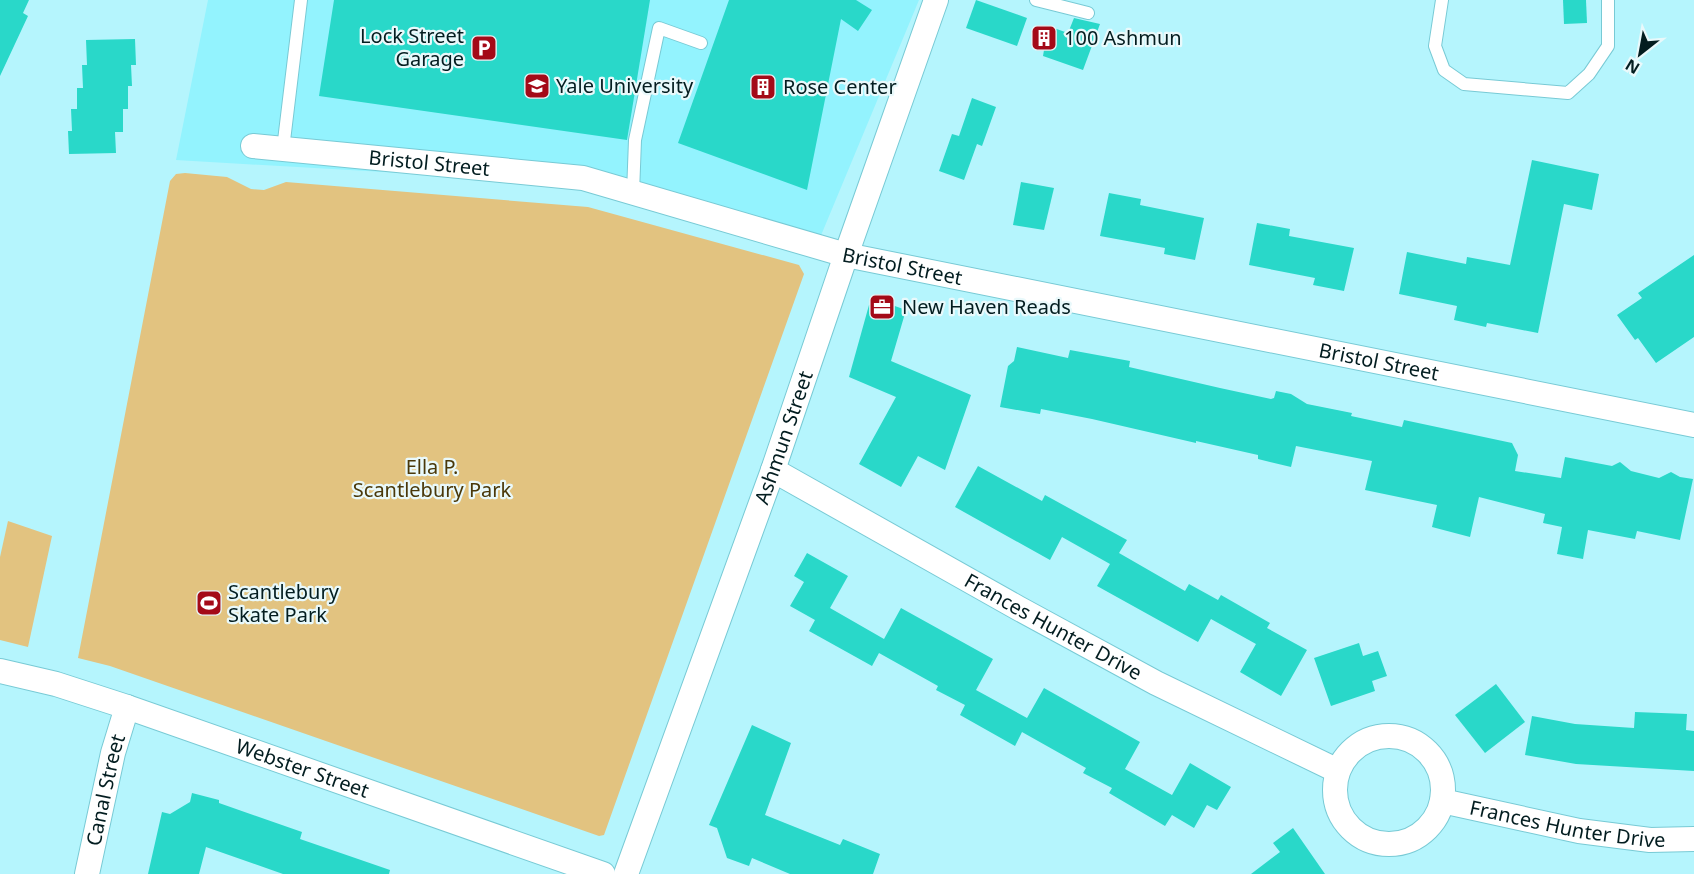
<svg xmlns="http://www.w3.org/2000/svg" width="1694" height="874" font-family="'Noto Sans',sans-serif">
	<rect width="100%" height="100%" fill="#b5f5fd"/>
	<polygon fill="#93f3fe" points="208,0 919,0 817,245 590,184 176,160"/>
	<g fill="#e2c380">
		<polygon points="185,173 227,177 251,189 264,190 286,182 588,207 799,265 804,274 604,835 599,836 110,666 78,658 170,181 176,174"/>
		<polygon points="8,521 52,536 28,647 0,640 0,557"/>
	</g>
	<g fill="#29d8c9">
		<polygon points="0,0 29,0 23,13 28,16 0,76"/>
		<polygon points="334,0 650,0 627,140 319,96"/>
		<polygon points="729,0 856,0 872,10 858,31 841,19 807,190 678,143"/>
		<polygon points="976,0 1027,18 1017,46 966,28"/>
		<polygon points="1563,0 1586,0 1587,23 1564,24"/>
		<polygon points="1074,18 1100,24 1083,70 1043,56 1048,26 1068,33"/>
		<polygon points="135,39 136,65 131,65 132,86 128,86 128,109 123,109 123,132 115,132 116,153 69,154 68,131 72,131 71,109 77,109 77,88 83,88 82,65 87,65 86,40"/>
		<polygon points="972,98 996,107 982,146 977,144 964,180 939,171 952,134 959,136"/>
		<polygon points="1532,160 1599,174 1592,210 1564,204 1538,333 1487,323 1486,327 1454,320 1457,306 1399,294 1407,252 1466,264 1467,257 1510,265"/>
		<polygon points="1021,182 1054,188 1044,230 1013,225"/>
		<polygon points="1109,193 1141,199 1140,205 1204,218 1195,260 1164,254 1165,248 1100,236"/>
		<polygon points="1257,223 1290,229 1289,236 1354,248 1344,291 1313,285 1315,278 1249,265"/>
		<polygon points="1694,255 1694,337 1656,363 1638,338 1635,340 1617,315 1642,298 1638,293"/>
		<polygon points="878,300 906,310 891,361 971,395 945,470 918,456 901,487 859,464 896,397 849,377 869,305"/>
		<polygon points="1017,347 1068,358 1070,350 1130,361 1129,367 1220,388 1271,399 1274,398 1276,391 1291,394 1307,404 1352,413 1351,416 1402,427 1404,420 1512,443 1518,455 1515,471 1561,478 1565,457 1612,466 1620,462 1631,471 1659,478 1671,472 1680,477 1693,479 1680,540 1637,531 1635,539 1588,530 1583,559 1557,554 1562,527 1543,523 1545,514 1479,497 1470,537 1432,527 1437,505 1365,490 1372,461 1296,446 1291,467 1258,459 1258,455 1196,441 1196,443 1092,419 1041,409 1040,414 1000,407 1008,366 1014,361"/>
		<polygon points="978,466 1042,501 1045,495 1127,540 1119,553 1185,591 1189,584 1218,600 1221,595 1270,623 1267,628 1307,650 1281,696 1240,672 1256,644 1211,619 1198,642 1097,586 1110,564 1062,537 1050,560 955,507"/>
		<polygon points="807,553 848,576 830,608 884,639 901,608 993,659 976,690 1027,718 1044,688 1140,742 1125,769 1172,795 1190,763 1231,787 1217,810 1207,805 1194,828 1172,815 1165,826 1109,793 1112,788 1083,773 1086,768 1022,732 1015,746 960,715 965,705 936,690 938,686 879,653 872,666 809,631 815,620 790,606 804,582 794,576"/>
		<polygon points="1359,643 1363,656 1378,651 1387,676 1372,681 1375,691 1331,706 1314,658"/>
		<polygon points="1496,684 1525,722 1485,753 1455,715"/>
		<polygon points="1635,712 1687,714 1686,730 1694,731 1694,771 1576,764 1525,755 1532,716 1575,724 1634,728"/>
		<polygon points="752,725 791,743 765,815 840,845 843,839 880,854 873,874 790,874 752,858 749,866 727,858 717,828 709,825"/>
		<polygon points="192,793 219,800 219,803 302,832 300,839 390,870 389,874 283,874 206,847 199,874 148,874 162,812 170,814 190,802"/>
		<polygon points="1293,828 1325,874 1251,874 1280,852 1273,843"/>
	</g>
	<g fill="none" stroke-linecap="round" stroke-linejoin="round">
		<g stroke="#78cad5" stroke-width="14">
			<g id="service">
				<polyline points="1036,0 1088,13"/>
				<polyline points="1442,0 1435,46 1444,70 1464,84 1568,93 1589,74 1608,46 1608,0"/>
				<polyline points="283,149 301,0"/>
				<polyline points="633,193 635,140 659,28 701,43"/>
			</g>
		</g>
		<g stroke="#78cad5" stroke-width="26">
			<g id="minor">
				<path id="s1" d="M 253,146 L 583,178 L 846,255 L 1694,425"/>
				<path id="s2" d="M 773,470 L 1018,608 L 1156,683 L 1338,771"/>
				<path id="s3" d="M 0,671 L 56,684 L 127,707 L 603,874"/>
				<circle cx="1389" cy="790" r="54"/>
				<path id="s4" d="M 1442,801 L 1579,831 L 1650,840 L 1694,839"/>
				<path id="s5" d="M 87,874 L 113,753 L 127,707"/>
				<path id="s6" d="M 626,874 L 773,470 L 846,255 L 936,0"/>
			</g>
		</g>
		<use href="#service" stroke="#fff" stroke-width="12"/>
		<use href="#minor" stroke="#fff" stroke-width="24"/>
	</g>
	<defs>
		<g id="building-square" transform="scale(1.35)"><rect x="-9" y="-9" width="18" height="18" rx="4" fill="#a40a18" stroke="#e9f9fb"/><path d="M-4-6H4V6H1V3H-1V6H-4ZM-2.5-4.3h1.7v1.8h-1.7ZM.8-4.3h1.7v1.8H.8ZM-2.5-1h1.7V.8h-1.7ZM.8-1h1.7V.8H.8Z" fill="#fff"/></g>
		<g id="parking-square" transform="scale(1.35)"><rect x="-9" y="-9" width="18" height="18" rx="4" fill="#a40a18" stroke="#e9f9fb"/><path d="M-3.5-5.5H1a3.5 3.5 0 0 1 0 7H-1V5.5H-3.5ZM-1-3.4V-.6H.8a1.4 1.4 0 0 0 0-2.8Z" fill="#fff"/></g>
		<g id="university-square" transform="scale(1.35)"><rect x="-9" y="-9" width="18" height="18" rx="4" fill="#a40a18" stroke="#e9f9fb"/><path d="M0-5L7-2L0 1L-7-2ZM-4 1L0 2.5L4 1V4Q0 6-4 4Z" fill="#fff"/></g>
		<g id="office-square" transform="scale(1.35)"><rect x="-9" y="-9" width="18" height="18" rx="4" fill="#a40a18" stroke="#e9f9fb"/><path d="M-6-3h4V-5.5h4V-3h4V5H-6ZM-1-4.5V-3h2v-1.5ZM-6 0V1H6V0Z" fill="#fff"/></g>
		<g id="stadium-square" transform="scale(1.35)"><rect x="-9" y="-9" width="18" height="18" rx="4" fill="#a40a18" stroke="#e9f9fb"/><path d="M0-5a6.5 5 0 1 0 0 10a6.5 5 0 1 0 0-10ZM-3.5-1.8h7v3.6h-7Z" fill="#fff"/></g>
	</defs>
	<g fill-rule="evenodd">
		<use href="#building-square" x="1044" y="38"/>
		<use href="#parking-square" x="484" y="48"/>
		<use href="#university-square" x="537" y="86"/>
		<use href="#building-square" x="763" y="87"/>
		<use href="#office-square" x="882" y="307"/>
		<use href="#stadium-square" x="209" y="603"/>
	</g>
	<g text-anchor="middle" stroke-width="4.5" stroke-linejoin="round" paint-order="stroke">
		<g font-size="20" fill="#031d20" stroke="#e9f9fb" text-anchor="start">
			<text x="464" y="43" text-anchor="end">Lock Street<tspan x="464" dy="23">Garage</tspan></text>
			<text x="1064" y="45">100 Ashmun</text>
			<text x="556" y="93">Yale University</text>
			<text x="783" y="94">Rose Center</text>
			<text x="902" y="314">New Haven Reads</text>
			<text x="228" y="599">Scantlebury<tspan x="228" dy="23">Skate Park</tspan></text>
		</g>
		<g font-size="20" fill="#031d20" stroke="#e9f9fb">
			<text dy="7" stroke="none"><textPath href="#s1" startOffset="177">Bristol Street</textPath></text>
			<text dy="7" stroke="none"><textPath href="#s1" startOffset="663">Bristol Street</textPath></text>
			<text dy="7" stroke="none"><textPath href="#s1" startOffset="1149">Bristol Street</textPath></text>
			<text dy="7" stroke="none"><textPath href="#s6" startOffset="464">Ashmun Street</textPath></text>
			<text dy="7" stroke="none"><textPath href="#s2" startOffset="321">Frances Hunter Drive</textPath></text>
			<text dy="7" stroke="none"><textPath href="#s3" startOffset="318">Webster Street</textPath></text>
			<text dy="7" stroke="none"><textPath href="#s5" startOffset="86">Canal Street</textPath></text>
			<text dy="7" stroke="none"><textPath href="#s4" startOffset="128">Frances Hunter Drive</textPath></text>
		</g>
		<g font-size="20" fill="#4a3809" stroke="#e9f9fb">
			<text x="432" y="474">Ella P.<tspan x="432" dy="23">Scantlebury Park</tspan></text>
		</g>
	</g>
	<g transform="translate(1640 54) rotate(211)" stroke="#e9f9fb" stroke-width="4.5" paint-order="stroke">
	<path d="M0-4.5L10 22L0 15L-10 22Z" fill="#031d20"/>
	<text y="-9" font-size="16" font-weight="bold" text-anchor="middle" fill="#031d20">N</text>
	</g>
</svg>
